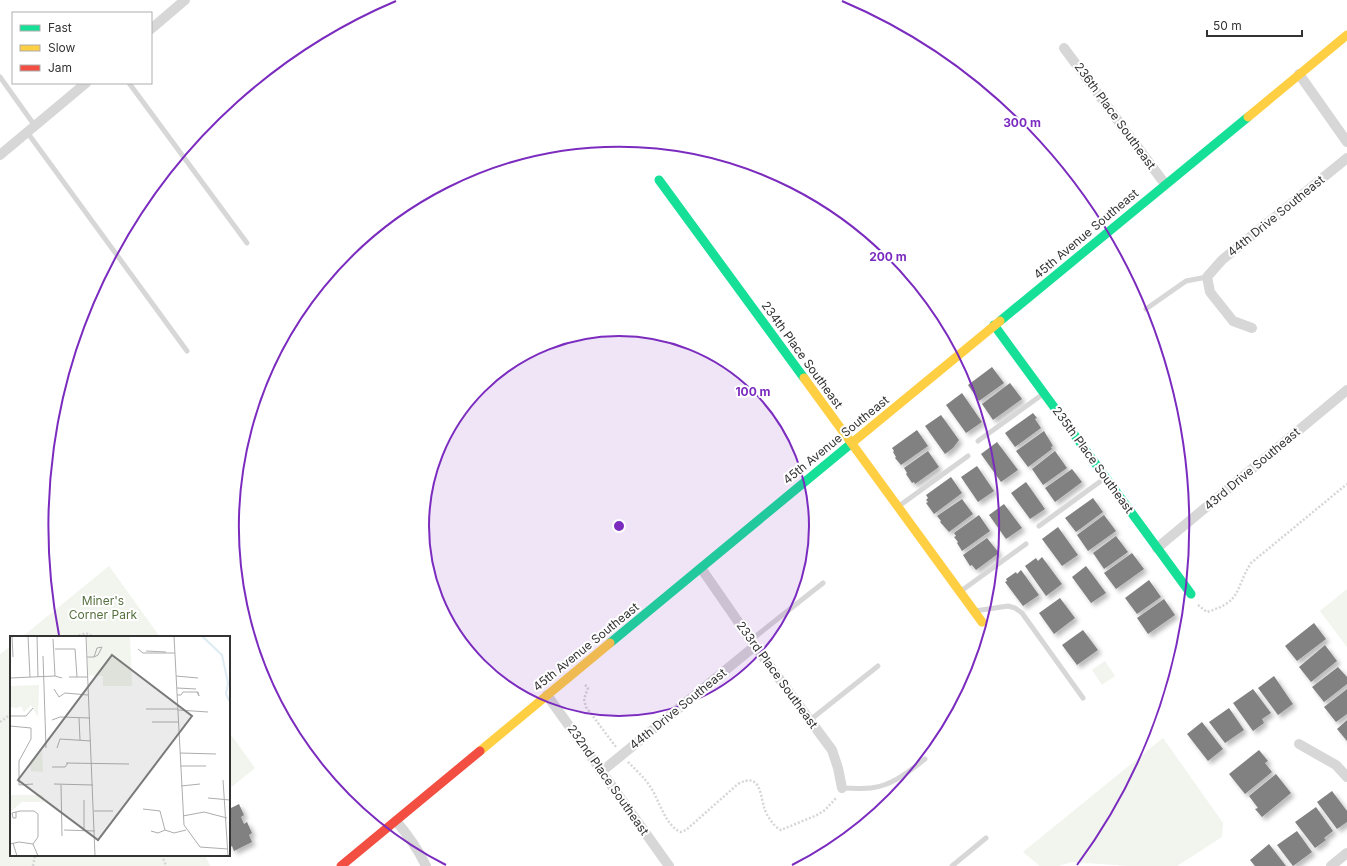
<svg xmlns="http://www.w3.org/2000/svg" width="1347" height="866" font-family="Inter,sans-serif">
	<defs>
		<filter id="shadow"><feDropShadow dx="3.5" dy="3.5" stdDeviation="2" flood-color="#0004"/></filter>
	</defs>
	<rect width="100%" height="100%" fill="#fff"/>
	<g fill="#f1f5ed">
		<polygon points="109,566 160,637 22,637"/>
		<polygon points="1347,589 1347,647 1320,611"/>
		<polygon points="11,646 11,855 205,855 210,866 0,866 0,654"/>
		<polygon points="1105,661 1115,676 1102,685 1092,670"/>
		<polygon points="229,732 255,768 229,789"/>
		<polygon points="1163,738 1223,823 1222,837 1177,866 1130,866 1072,862 1058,866 1040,866 1023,852"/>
	</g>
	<g fill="#818181" filter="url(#shadow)">
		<polygon points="992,367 1004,383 979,401 968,385"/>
		<polygon points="1010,383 1022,399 993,420 982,404"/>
		<polygon points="962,393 982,422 966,433 946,405"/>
		<polygon points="1033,413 1037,418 1035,419 1041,428 1015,447 1005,433"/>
		<polygon points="941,415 959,440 953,448 945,454 925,426"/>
		<polygon points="917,430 928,446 901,465 895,458 896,457 893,452 894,451 892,448"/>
		<polygon points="1044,431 1053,446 1051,447 1052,449 1028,467 1016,451"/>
		<polygon points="997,442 1018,470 1001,482 981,454"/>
		<polygon points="928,451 939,467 915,484 914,482 912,483 906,474 907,473 904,468"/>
		<polygon points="1055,451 1067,468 1043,485 1032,469"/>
		<polygon points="977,466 994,491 978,502 961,477"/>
		<polygon points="1072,469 1082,482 1055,502 1045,488"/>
		<polygon points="951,477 962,493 934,514 926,503 928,502 926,500 928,498 926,495"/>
		<polygon points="1026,482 1045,509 1030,519 1011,493"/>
		<polygon points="1093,498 1103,512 1076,532 1065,518"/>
		<polygon points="962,499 973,514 949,532 940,522 941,521 937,516"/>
		<polygon points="1004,504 1022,528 1006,539 989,515"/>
		<polygon points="979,515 990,531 962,551 957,543 958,542 954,537 956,536 954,533"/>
		<polygon points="1104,515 1116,531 1088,551 1077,535"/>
		<polygon points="1058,527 1078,555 1062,566 1042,539"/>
		<polygon points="1116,536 1128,552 1104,569 1093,553"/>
		<polygon points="987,538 999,553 976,570 972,565 970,566 963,555"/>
		<polygon points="1132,553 1144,569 1116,589 1104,573"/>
		<polygon points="1042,557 1062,584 1046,596 1025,566 1036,558 1038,561"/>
		<polygon points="1086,566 1106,593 1091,603 1072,577"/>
		<polygon points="1021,570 1039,595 1023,606 1005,582 1007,581 1006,579 1016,572 1017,574"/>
		<polygon points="1149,580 1161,597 1137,614 1125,598"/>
		<polygon points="1060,598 1075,618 1054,634 1039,613"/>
		<polygon points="1164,599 1175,615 1148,634 1137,618"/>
		<polygon points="1314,623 1326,639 1297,661 1285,646"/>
		<polygon points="1083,630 1098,650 1077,665 1062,645"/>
		<polygon points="1325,645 1337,661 1311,682 1299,667"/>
		<polygon points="1338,667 1347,677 1347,684 1324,702 1312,687"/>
		<polygon points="1274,676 1293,704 1278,715 1258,688"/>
		<polygon points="1253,689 1271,713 1262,719 1264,723 1253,731 1233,703"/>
		<polygon points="1347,689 1347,714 1336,722 1324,707"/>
		<polygon points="1229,708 1244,730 1225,743 1209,722"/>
		<polygon points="1347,720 1347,741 1337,729"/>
		<polygon points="1202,722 1223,749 1208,761 1187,734"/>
		<polygon points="1259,750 1268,761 1265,763 1272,772 1245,794 1229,774"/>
		<polygon points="1276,774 1291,793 1262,817 1255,809 1258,808 1249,796"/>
		<polygon points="1332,791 1347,811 1347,822 1337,829 1317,802"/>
		<polygon points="239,804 244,815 241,817 244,824 247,822 252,833 249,835 252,842 234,851 232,846 229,848 229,809"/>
		<polygon points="1316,807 1333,831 1324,838 1326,840 1315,848 1295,822"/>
		<polygon points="1297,831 1312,852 1293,866 1277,845"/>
		<polygon points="1269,844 1286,866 1255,866 1250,860"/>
	</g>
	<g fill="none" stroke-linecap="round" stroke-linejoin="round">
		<g stroke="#d6d6d6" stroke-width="2.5" stroke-dasharray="2 2" stroke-linecap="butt">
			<path d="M 1198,605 L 1207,612 C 1243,601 1234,590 1251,563 L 1347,484"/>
			<polyline points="75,637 86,633 94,637"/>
			<polyline points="585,685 588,688 584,699 586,707 616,747"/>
			<polyline points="0,722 11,714"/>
			<path d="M 628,762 C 636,770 645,778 651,788 C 659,800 666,827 681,832 L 686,830 L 738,784 C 760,772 760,793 764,807 C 766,815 774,827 781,830 L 817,815 L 825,810 L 837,797"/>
			<polyline points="162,855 166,866"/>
			<polyline points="33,866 35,855"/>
		</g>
		<g stroke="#d7d7d7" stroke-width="5">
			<polyline points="0,77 35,126"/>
			<polyline points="129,83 247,243"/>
			<polyline points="27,132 187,351"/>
			<polyline points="1146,309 1186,281 1207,277"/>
			<polyline points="978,441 1043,394"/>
			<polyline points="899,506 968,456"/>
			<polyline points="1039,526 1105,478"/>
			<polyline points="961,591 1026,544"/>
			<polyline points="975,611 1008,606 1015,608 1022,613 1083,698"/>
			<polyline points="751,640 823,583"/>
			<polyline points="810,720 878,666"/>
			<path d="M 842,788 C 852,788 861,789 871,788 C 892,786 908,772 925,759"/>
			<polyline points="952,866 986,838"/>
		</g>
		<g stroke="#d7d7d7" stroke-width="10">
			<polyline points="151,29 185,0"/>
			<polyline points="1064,48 1165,184"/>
			<polyline points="1299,74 1347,142"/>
			<polyline points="0,155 86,83"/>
			<polyline points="1252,328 1233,321 1210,292 1207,277 1222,260 1347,158"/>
			<polyline points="1157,548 1347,390"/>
			<polyline points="701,568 755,646 832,750 838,768 842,788"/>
			<polyline points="547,695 669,866"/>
			<polyline points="1299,744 1336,765 1347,777"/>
			<polyline points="601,772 755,646"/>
			<path d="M 396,821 C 408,835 418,849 426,866"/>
			<polyline points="1331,866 1347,853"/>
		</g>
		<g stroke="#16e098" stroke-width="9">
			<polyline points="659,180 804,378"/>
			<polyline points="1000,321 1248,117"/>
			<polyline points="994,325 1191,594"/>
			<polyline points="610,643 853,442"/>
		</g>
		<g stroke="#ffcf43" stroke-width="9">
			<polyline points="1248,117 1347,35"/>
			<polyline points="804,378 982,622"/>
			<polyline points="853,442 1000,321"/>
			<polyline points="480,751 610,643"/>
		</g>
		<polyline stroke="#f24e42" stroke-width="9" points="341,866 480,751"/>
	</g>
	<circle cx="619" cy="526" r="190" fill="#7b2cbf" fill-opacity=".12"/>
	<g fill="none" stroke="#7b2cbf" stroke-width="2">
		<circle cx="619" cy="526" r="190"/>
		<path d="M446 865A380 380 0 1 1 792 865"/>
		<path d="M59 635A570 570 0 0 1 396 1M842 1A570 570 0 0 1 1077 865"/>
	</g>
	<g text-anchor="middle" stroke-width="4" stroke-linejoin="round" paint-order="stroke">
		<g font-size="12" fill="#333" stroke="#fff">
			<text transform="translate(1115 116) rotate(54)" y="4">236th Place Southeast</text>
			<text transform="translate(1276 216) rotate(-39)" y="4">44th Drive Southeast</text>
			<text transform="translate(1086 234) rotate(-40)" y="4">45th Avenue Southeast</text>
			<text transform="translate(802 355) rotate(54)" y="4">234th Place Southeast</text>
			<text transform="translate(836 440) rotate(-39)" y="4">45th Avenue Southeast</text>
			<text transform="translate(1093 460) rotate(54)" y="4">235th Place Southeast</text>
			<text transform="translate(1252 469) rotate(-40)" y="4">43rd Drive Southeast</text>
			<text transform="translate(586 647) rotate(-39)" y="4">45th Avenue Southeast</text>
			<text transform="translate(777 675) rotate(54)" y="4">233rd Place Southeast</text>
			<text transform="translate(678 709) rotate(-39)" y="4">44th Drive Southeast</text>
			<text transform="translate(608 780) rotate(55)" y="4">232nd Place Southeast</text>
		</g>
		<g font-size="12" fill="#56703f" stroke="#fff">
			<text x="103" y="605">Miner's<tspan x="103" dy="14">Corner Park</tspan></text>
		</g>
	</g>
	<g transform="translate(10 636)">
		<rect width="220" height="220" fill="#fff"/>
		<path d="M 77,0 L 120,0 L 122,50 L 93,50 L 93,40 L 78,39 ZM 29,49 L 28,81 L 21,69 L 14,76 L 11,70 L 7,72 L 0,71 L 0,50 ZM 32,115 L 33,136 L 21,135 L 20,128 ZM 0,159 L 33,159 L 34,166 L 12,166 L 0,176 Z" fill="#f1f5ed"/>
		<path fill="none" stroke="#ddebf3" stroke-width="2" d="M 192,0 L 212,19 L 218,47 L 216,58 L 220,66"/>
		<path fill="none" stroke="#adadad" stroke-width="1" d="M 2,0 L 3,21M 18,0 L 20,41M 27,0 L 28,41M 76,0 L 85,220M 164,0 L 174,189 L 190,211 L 218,213M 43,3 L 45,40M 45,13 L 65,13 L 67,41M 128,13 L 133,17 L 165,17M 136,15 L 156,16M 33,20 L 36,112M 77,21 L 84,21 L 88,19 L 92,11 L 87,12 L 84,21M 166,40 L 188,42M 59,41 L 78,41M 0,42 L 45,40 L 52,42M 167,52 L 186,53M 44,53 L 49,61 L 55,57 L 78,59M 167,59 L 171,59 L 173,56 L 188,56 L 189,60 L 187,56M 136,73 L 168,73M 168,74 L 198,76M 0,80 L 16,80 L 23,72M 69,82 L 70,104M 42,84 L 50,81 L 80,82M 142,86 L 168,86M 0,90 L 21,92 L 21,103 L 9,125 L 9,149 L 23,148M 47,112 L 50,103 L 81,105M 170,117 L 206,118M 56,127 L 119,128M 170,130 L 196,130M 42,131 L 55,131 L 58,127M 213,144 L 218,220M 44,148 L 83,149M 51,149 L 52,200M 171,150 L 190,148M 198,162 L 220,164M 133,173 L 150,175 L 155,194M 84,175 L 103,175M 6,176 L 6,182 L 3,182 L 2,177 L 10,175 L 24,175 L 28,178 L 28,201 L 23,208M 173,180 L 194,176 L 217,182M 54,194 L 85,195M 74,194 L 74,164M 155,194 L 164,197 L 176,194M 141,195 L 148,197 L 155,194M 3,207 L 7,220M 0,208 L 9,206 L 23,208M 23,208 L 28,220"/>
		<path fill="#7a7a7a" fill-opacity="0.15" stroke="#7a7a7a" stroke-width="2" d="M 102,19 L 182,80 L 88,204 L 8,144 Z"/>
		<rect width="220" height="220" fill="none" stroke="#333" stroke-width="2"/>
	</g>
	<circle cx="619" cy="526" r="6" fill="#7b2cbf" stroke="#fff" stroke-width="2"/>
	<g font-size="12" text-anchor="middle" font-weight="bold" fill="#7b2cbf" stroke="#fff" stroke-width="4" stroke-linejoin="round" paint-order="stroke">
		<text x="1022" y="127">300 m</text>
		<text x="888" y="261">200 m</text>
		<text x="753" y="396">100 m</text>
	</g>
	<rect x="12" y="12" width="140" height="72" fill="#ffffff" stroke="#adadad"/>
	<rect x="20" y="25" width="20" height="6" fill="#16e098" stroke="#adadad"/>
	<text x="48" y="32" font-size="12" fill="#333333">Fast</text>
	<rect x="20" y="45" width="20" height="6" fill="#ffcf43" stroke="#adadad"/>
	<text x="48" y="52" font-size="12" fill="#333333">Slow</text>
	<rect x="20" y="65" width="20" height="6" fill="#f24e42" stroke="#adadad"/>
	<text x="48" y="72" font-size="12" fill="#333333">Jam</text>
	<path d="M1207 30v6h95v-6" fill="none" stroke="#333333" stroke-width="2"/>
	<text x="1213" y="30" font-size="12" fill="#333333" stroke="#ffffff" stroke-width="3" paint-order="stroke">50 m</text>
</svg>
